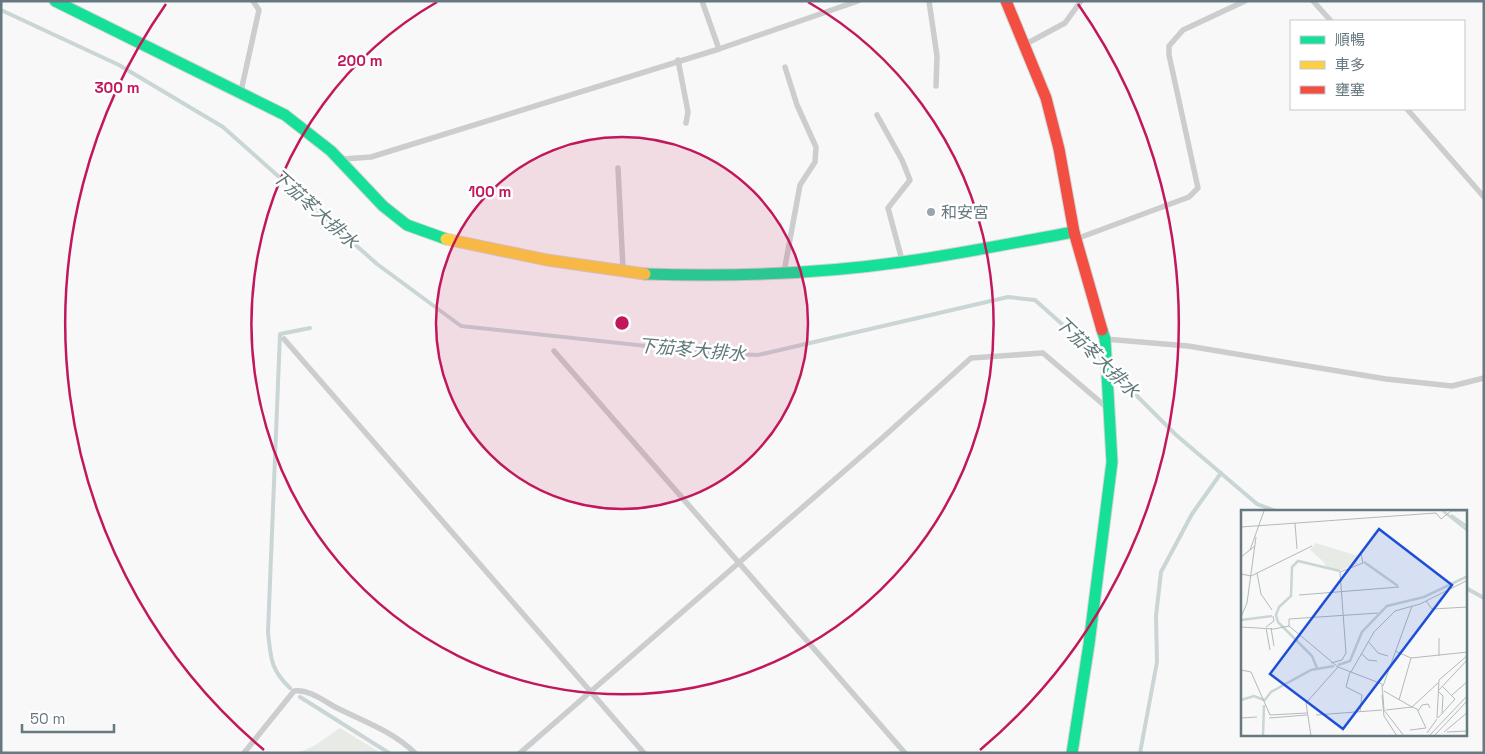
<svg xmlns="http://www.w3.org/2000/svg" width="1485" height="754" font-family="'Space Grotesk','Noto Sans TC',sans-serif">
	<rect width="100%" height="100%" fill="#f8f8f8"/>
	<polygon fill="#e8eae5" points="340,728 381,753 298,753 314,746"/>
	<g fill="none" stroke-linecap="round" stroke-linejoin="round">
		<g stroke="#cad5d6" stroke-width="4">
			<polyline points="1,10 119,65 223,127 377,264 461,326 711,353 758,355 1008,297 1035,300 1101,359"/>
			<polyline points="1112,371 1175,434 1257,504 1278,512"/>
			<polyline points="1466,588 1484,598"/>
			<path d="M 290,688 C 270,669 271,658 268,632 L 280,334 L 310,328"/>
			<polyline points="300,697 389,753"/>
			<polyline points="1140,753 1157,662 1156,616 1161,572 1192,514 1221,473"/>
		</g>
		<g stroke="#d4d5d6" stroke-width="13">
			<g id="fast">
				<polyline points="55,1 285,115 331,151 383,206 407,225 446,239"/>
				<path d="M 645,274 C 731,277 817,274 902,262 C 960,254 1017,242 1074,232"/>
				<polyline points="1072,753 1089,644 1112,462 1105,339 1102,330"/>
			</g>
		</g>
		<g stroke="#d4d5d6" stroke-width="13">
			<polyline id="slow" points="446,239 547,260 645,274"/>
		</g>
		<g stroke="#d4d5d6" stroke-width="13">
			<polyline id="jam" points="1006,1 1046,98 1059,149 1074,232 1102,330"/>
		</g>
		<g stroke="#cbcdce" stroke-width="5.5">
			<polyline points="702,1 719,49"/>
			<polyline points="929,1 937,56 936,86"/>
			<polyline points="1313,1 1331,21"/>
			<polyline points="1024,45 1065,23 1081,1"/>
			<polyline points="678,60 688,112 686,123"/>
			<polyline points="241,91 259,10 253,1"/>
			<polyline points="1407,109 1484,197"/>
			<polyline points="877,115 902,160 910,180 888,208 902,260"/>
			<polyline points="343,159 371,157 719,49 858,1"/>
			<polyline points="618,168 623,269"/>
			<polyline points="1076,239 1189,197 1198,188 1169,55 1169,46 1183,30 1245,1"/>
			<polyline points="784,272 800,185 815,162 816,147 797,105 785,67"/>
			<polyline points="284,339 644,753"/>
			<polyline points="1105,339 1188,346 1386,379 1452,386 1484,378"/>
			<polyline points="554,351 905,753"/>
			<path d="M 244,753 L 294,691 C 309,689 324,701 337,708 C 365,722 392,731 415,753"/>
			<polyline points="520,753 880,440 971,358 1043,353 1105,406"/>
		</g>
		<use href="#fast" stroke="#16e098" stroke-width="11"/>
		<use href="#slow" stroke="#ffcf43" stroke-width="11"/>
		<use href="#jam" stroke="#f24e42" stroke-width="11"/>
	</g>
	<circle cx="622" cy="323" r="186" fill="#c2185b" fill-opacity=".12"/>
	<g fill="none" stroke="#c2185b" stroke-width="2.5">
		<circle cx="622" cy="323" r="186"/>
		<path d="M808 2A371 371 0 1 1 437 2"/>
		<path d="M264 750A557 557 0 0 1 166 4M1078 4A557 557 0 0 1 980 750"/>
	</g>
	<circle fill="#99a5ab" stroke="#fff" stroke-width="2" cx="931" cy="212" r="5"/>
	<g text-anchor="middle" stroke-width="5" stroke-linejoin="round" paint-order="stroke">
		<g font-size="16" fill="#667981" stroke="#fff" text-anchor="start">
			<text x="941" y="218">和安宮</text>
		</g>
		<g font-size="18" font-style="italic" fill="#60787a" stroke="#fff">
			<text transform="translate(315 209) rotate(42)" y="6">下茄苳大排水</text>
			<text transform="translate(692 350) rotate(5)" y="6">下茄苳大排水</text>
			<text transform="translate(1097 357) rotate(44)" y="6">下茄苳大排水</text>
		</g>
	</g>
	<g transform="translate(1241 510)">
		<rect width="226" height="226" fill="#f8f8f8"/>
		<path d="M 75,33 L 117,46 L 116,54 L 100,60 L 86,59 L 83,52 L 69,40 Z" fill="#e8eae5"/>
		<path fill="none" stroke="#cad5d6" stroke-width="2.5" d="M 202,1 L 227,21M 210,5 L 227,17M 123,52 L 157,76M 0,110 L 31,106M 97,155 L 109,151 L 121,122 L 146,96 L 183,87 L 227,66M 76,158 L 71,146 L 37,112 L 35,105 L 38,97 L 50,86 L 51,57 L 57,51 L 99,61M 0,190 L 13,186 L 23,190M 23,191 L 30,182 L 70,160 L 93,156M 22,226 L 23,195"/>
		<path fill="none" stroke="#b1babd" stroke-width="1" d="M 54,13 L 56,39M 0,17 L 195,3 L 200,9 L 210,1 L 227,1M 9,40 L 23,1M 0,47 L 14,36M 16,63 L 20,84 L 31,100M 0,64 L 10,66 L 71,36M 58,85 L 158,77M 185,91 L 191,99 L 227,97M 0,107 L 6,93 L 15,27M 48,116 L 97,157 L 141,174 L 143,200 L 163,226M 48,116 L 48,109 L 137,103M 0,117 L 33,119 L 48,116M 25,117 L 33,111 L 32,106M 25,118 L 29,140M 30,118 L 33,136M 198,128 L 198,146M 127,131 L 137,143 L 147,146M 154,141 L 170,148 L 158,190M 120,143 L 127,150 L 136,151M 170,148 L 227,142M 90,153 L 101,150 L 105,143 L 99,62 L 122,53 L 120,43M 0,160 L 10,162 L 29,205 L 66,203M 109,162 L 105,177 L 121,185 L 119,202M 110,162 L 133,122 L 154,101 L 179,94 L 227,70M 142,176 L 171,96M 143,181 L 171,197 L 197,173M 141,185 L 143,206 L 156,226M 211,185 L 227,171M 145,200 L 171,197 L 176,199 L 185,218 L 169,220M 177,201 L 181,195 L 187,194 L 189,198M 201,203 L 202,186 L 197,181 L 227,149M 75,205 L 141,200M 0,208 L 16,207M 28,208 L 66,205M 196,208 L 198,170 L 227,145M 197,208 L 214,189 L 201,176M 203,222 L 227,202M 206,222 L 227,221M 186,223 L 196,209M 70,226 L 65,193 L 97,157M 188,226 L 227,185M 193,226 L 227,190"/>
		<path fill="#1d4ed8" fill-opacity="0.15" stroke="#1d4ed8" stroke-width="2.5" d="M 138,19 L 211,75 L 102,219 L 29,164 Z"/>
		<rect width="226" height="226" fill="none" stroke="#667981" stroke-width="2.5"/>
	</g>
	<circle cx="622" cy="323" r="8" fill="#c2185b" stroke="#fff" stroke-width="2.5"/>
	<g font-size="15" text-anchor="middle" font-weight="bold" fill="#c2185b" stroke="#fff" stroke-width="5" stroke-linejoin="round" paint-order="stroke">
		<text x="360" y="66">200 m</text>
		<text x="117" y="93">300 m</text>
		<text x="490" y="197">100 m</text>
	</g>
	<rect width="1485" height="754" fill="none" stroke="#667981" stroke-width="5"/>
	<rect x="1290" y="20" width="175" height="90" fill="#ffffff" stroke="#c2c9cd"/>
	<rect x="1300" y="36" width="25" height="8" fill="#16e098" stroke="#c2c9cd"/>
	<text x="1335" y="45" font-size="15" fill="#667981">順暢</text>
	<rect x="1300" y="61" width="25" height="8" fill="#ffcf43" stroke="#c2c9cd"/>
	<text x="1335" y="70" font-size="15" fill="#667981">車多</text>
	<rect x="1300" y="86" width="25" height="8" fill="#f24e42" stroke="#c2c9cd"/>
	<text x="1335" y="95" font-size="15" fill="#667981">壅塞</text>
	<path d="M22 724v8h92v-8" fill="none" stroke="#667981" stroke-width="2.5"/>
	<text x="30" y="724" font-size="15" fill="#667981" stroke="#ffffff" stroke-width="4" paint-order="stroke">50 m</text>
</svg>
